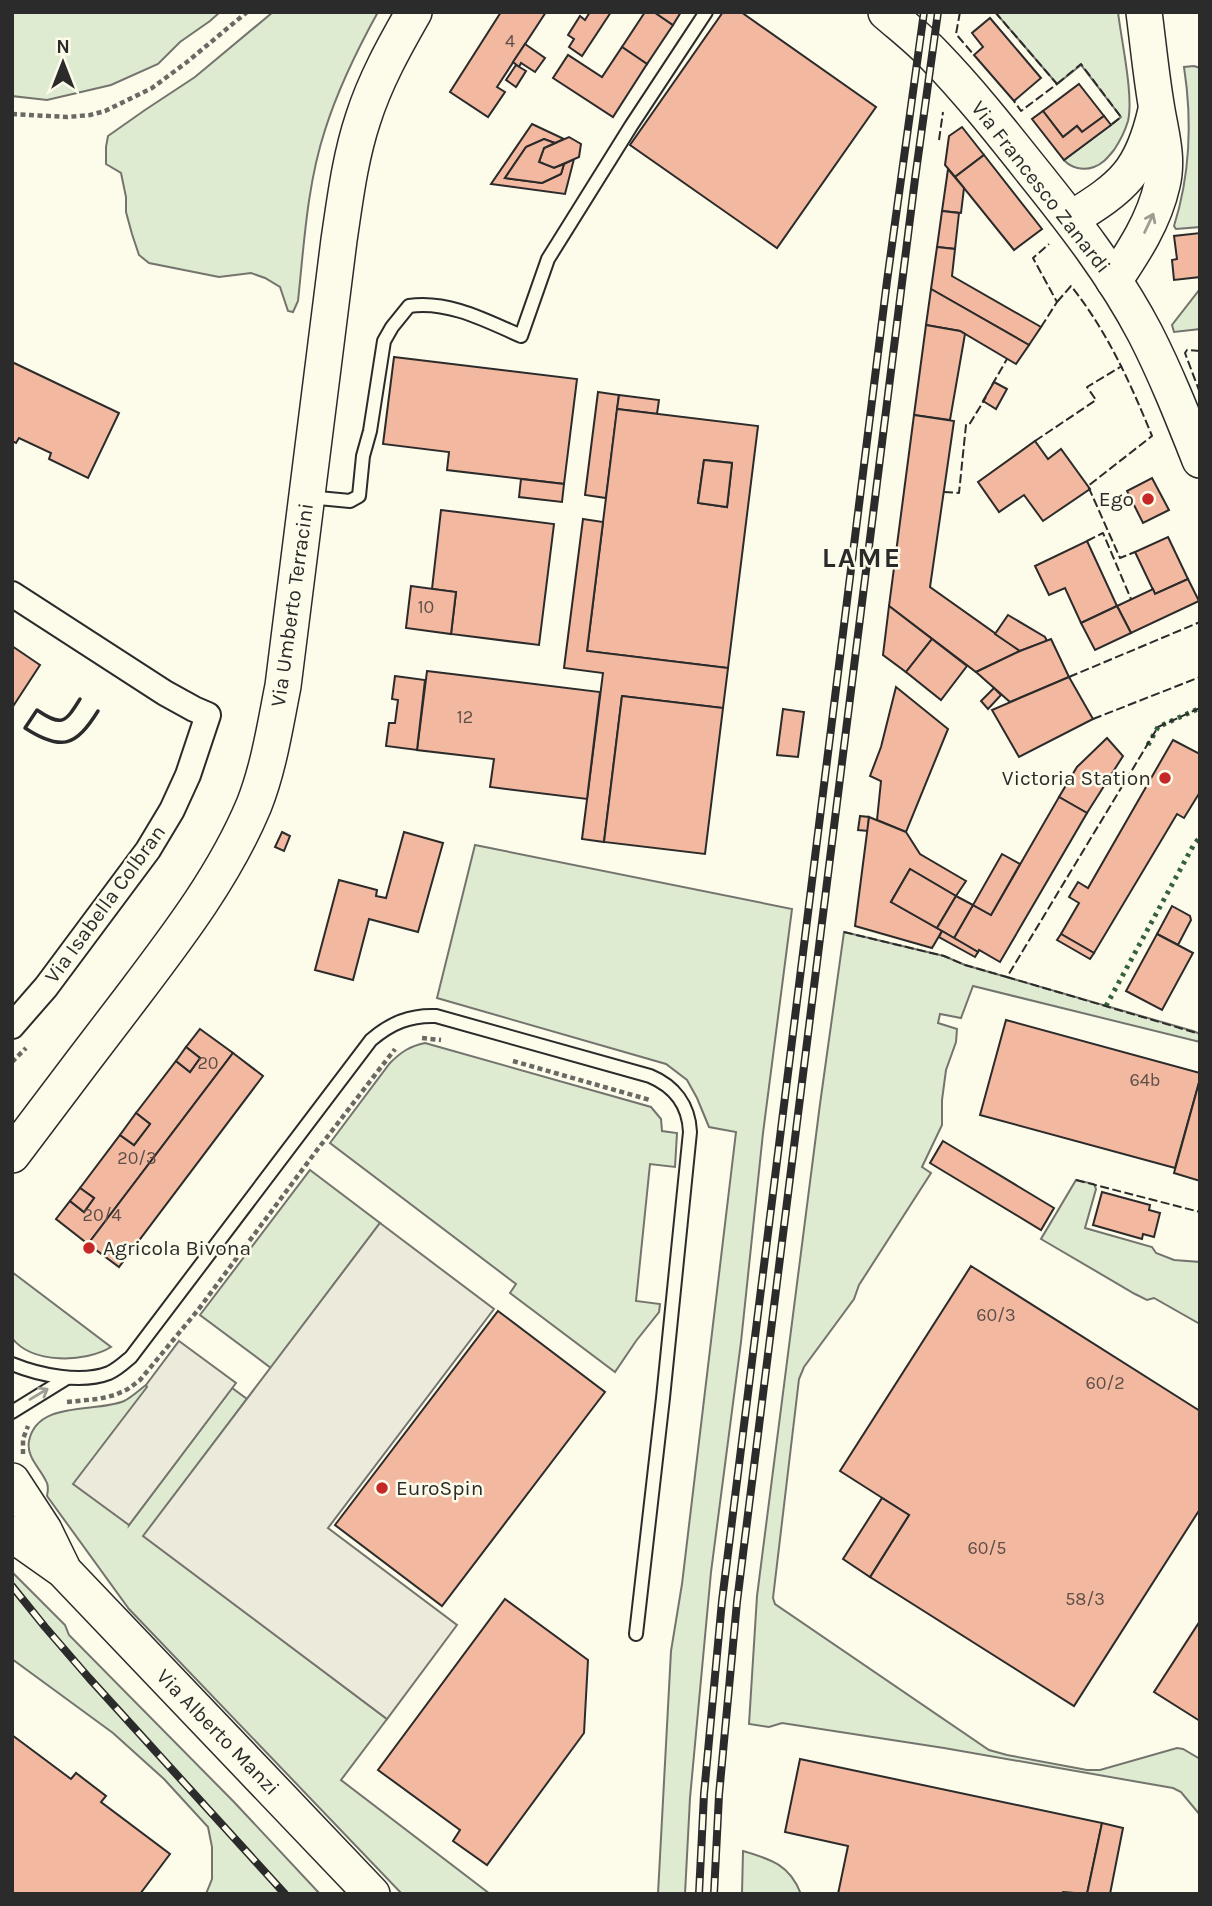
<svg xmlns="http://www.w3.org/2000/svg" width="1212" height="1906" font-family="Karla,sans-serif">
	<rect width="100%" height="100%" fill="#fdfbea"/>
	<g fill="#deebd1" stroke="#74746e" stroke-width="2">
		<polygon points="12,12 220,12 210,21 180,42 158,64 111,85 47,100 12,96"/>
		<path d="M 273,12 L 378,12 C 357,50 338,89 325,130 C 307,185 304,245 298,301 L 293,312 L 288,311 L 280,287 L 265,278 L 251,273 L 219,277 L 149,263 L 139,255 L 132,234 L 126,212 L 126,197 L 121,173 L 106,164 L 106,147 L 108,136 L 145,110 L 195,77 Z"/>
		<path d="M 995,12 L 1118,12 C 1121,39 1134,96 1128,121 C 1125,131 1120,141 1114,150 C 1108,157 1103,164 1094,167 C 1083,171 1071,168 1064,160 L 1121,117 L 1081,65 L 1057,84 Z"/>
		<path d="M 1194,66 L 1200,68 L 1200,227 L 1176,229 L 1174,226 C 1190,175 1192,119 1184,67 Z"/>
		<polygon points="1200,289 1200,329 1174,332 1172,325"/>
		<polygon points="475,845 792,909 763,1133 741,1342 711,1572 690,1798 685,1894 658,1894 671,1651 682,1584 736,1132 709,1127 697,1098 687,1080 666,1064 437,998"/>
		<polygon points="844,932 944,956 965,965 1193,1031 1200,1034 1200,1042 973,986 961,1018 940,1014 938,1023 957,1029 956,1042 946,1070 942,1100 942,1125 922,1167 931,1173 859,1285 854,1299 804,1367 799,1379 773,1598 775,1604 989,1750 1007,1755 1087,1770 1100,1770 1177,1748 1183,1749 1200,1759 1200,1815 1181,1792 1173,1788 944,1748 782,1723 769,1727 749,1724 757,1596 820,1104"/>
		<path d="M 425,1043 L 651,1107 L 661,1119 L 662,1131 L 677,1133 L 675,1167 L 650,1164 L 636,1301 L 660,1304 L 659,1312 L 636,1341 L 615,1372 L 510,1293 L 516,1284 L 330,1143 L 390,1063 C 401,1052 410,1046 425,1043 Z"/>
		<polygon points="310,1170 380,1223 271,1368 200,1315"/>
		<polygon points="1076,1180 1094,1184 1096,1189 1085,1228 1152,1247 1156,1253 1174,1260 1200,1262 1200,1324 1154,1298 1147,1300 1135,1294 1041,1239"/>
		<path d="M 12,1272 L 111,1347 C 85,1363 32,1364 12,1338 Z"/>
		<path d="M 146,1385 L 147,1386 L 129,1525 L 232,1388 L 247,1399 L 144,1536 L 387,1719 L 341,1780 L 490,1894 L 402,1894 L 129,1609 L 47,1496 C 48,1491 49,1485 46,1481 C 40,1468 26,1457 29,1441 C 37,1400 96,1413 124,1401 C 132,1397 139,1390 146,1385 Z"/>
		<polygon points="12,1572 65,1625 69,1635 234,1802 320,1894 206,1894 212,1879 212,1847 208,1827 164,1779 113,1733 12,1659"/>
		<path d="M 743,1851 C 771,1859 790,1865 801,1894 L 742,1894 Z"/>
	</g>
	<g fill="#eceadb" stroke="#74746e" stroke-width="2">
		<polygon points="380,1223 494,1309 328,1528 457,1625 387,1719 143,1536"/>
		<polygon points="179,1341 236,1383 129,1525 73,1484 147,1387 146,1385"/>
	</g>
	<g fill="#f2b8a0" stroke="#2b2b2b" stroke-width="2" fill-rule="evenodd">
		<polygon points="501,12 546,12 497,87 505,92 488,117 450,92"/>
		<polygon points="590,12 611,12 582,56 569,47 574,39 568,35 580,16 585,20"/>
		<polygon points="645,12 654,12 673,25 647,64 622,47"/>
		<polygon points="654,12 681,12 673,25"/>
		<polygon points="723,12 741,12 876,107 777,248 630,145"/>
		<polygon points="990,18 1041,78 1014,101 974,55 983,47 972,33"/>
		<polygon points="525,44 545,58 535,72 521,63 519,67 513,62"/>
		<polygon points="622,47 647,64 613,117 553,78 568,55 602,77"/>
		<polygon points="516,65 526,71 516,87 506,80"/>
		<polygon points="1079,84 1104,116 1082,132 1077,126 1063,137 1043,111"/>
		<polygon points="1043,111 1063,137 1077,126 1082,132 1104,116 1111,125 1064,160 1032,119"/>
		<polygon points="532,124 564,139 555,143 544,139 526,147 505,178 542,183 561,174 564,164 574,159 565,194 491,184"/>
		<polygon points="962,127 984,155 955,177 945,165 949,136"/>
		<polygon points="569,137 581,144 579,157 554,168 539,162 544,148"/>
		<polygon points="544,139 555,143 544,148 539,162 554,168 564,164 561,174 542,183 505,178 526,147"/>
		<polygon points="984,155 1042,229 1014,250 955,177"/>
		<polygon points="948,169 964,188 961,213 942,211"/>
		<polygon points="942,211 959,213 955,249 937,247"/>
		<polygon points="1200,233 1200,277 1174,280 1172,260 1177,259 1174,236"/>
		<polygon points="937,247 955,249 952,276 1041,327 1029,345 931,289"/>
		<polygon points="931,289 1029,345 1016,364 960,331 926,325"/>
		<polygon points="926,325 960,331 965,334 950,420 914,415"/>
		<polygon points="394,357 577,379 564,484 447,470 449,452 383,444"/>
		<polygon points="12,362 119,413 88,478 49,459 51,453 19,438 16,443 12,441"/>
		<polygon points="994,382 1007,389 996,409 983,401"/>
		<polygon points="598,392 619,395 606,498 585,495"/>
		<polygon points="619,395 659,400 657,414 617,409"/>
		<path d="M 617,409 L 758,426 L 728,668 L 587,651 ZM 704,460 L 732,463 L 727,507 L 698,503 Z"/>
		<polygon points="914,415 954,421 930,587 1020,651 976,672 889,606"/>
		<polygon points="1035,441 1048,459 1061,449 1090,489 1043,521 1024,495 999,512 978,482"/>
		<polygon points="704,460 732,463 727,507 698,503"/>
		<polygon points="1152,478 1169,510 1143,523 1127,491"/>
		<polygon points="521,479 564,484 562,502 519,497"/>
		<polygon points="441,510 554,524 539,645 451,634 456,592 432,589"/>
		<polygon points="583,519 603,522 587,651 728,668 723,708 622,696 604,842 582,839 603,673 564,668"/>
		<polygon points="1168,537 1188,579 1155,594 1135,552"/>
		<polygon points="1087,541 1117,606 1081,623 1065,588 1049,595 1035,566"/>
		<polygon points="1188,579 1199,601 1131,633 1117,606 1153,589 1155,594"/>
		<polygon points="411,586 456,592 451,634 406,628"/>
		<polygon points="889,606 932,639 906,672 883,655"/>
		<polygon points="1117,606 1131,633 1095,650 1081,623"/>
		<polygon points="1008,615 1045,637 1047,641 1020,651 995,634"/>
		<polygon points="932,639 967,666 941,700 906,672"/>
		<polygon points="1051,639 1069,677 1010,702 976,672 1020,651"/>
		<polygon points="12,646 40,665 12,708"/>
		<polygon points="427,671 600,692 587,799 490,787 494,759 417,750"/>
		<polygon points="395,676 425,680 417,750 386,746 389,723 395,723 398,700 392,699"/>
		<polygon points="1069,677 1093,719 1019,757 992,710"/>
		<polygon points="896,687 948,729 906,832 877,820 881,781 870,776 881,747"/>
		<polygon points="994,688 1001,695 988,709 981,701"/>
		<polygon points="622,696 723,708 705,854 604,842"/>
		<polygon points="783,709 804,712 798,757 777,755"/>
		<polygon points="1107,738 1123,756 1087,813 1059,797 1077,767"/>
		<polygon points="1173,740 1200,754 1200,792 1184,818 1177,814 1094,953 1061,934 1079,903 1069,897 1078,882 1088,888"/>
		<polygon points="1059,797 1087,813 1000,962 979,950 978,952 954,938 973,905 991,915"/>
		<polygon points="860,816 869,817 868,831 858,830"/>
		<polygon points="869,817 906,832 920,854 966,881 956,896 910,869 891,902 942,931 932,948 855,926"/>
		<polygon points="282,832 290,836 284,851 275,847"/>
		<polygon points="404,832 443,843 418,932 369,919 353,980 315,970 339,880 377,890 376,896 386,898"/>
		<polygon points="1002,854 1020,864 991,915 973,905"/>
		<polygon points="910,869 956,896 937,928 891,902"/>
		<polygon points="956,896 973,905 954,938 937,928"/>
		<polygon points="1172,906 1190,916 1191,920 1178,945 1157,934"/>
		<polygon points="942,931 978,952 975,957 939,937"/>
		<polygon points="1061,934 1094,953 1090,959 1057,940"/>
		<polygon points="1157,934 1193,953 1162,1010 1126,991"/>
		<polygon points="1006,1020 1200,1073 1200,1079 1175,1168 980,1115"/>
		<polygon points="200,1029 233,1053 88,1244 56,1219 70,1201 84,1212 94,1198 80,1188 120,1135 134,1145 150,1124 136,1113 176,1061 190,1072 200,1058 186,1047"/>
		<polygon points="186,1047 200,1058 190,1072 176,1061"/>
		<polygon points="233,1053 263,1076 119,1267 88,1244"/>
		<polygon points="1200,1079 1200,1181 1174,1173"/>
		<polygon points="136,1113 150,1124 134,1145 120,1135"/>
		<polygon points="943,1141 1054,1208 1041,1230 930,1163"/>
		<polygon points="80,1188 94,1198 84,1212 70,1201"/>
		<polygon points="1102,1192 1150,1205 1149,1210 1160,1213 1154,1237 1143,1234 1142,1239 1093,1225"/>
		<polygon points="971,1266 1200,1411 1200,1509 1074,1706 870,1577 909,1515 840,1471"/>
		<polygon points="498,1311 605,1392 442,1606 335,1525"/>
		<polygon points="882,1498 909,1515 870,1577 843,1559"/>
		<polygon points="505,1599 588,1660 584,1733 487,1865 453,1841 460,1830 378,1770"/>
		<polygon points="1200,1621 1200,1721 1154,1692"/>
		<polygon points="12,1735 71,1779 76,1773 106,1796 101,1802 170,1854 140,1894 12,1894"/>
		<polygon points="800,1759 1102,1823 1087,1894 1063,1892 1062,1894 838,1894 848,1846 785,1832"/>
		<polygon points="1102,1823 1123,1828 1110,1894 1087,1894"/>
	</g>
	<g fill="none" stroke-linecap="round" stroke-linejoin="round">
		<g stroke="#2b2b2b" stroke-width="16">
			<g id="lane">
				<path d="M 308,497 L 350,501 L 359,496 L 363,456 L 370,431 L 384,341 L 392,327 L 409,306 C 448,300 487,321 521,336 L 548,259 L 631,126 L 706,12"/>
				<path d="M 12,1364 C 39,1375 81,1384 109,1373 C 118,1369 124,1363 131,1357 L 371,1040 C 391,1023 410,1015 436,1016 L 650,1076 C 674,1086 689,1105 690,1132 L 663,1398 L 636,1634"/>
				<polyline points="12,1412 67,1378"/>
			</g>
		</g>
		<g stroke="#2b2b2b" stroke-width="28">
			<polyline id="street" points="12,594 165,693 194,709 208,715 188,775 172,810 148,850 46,987 12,1026"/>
		</g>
		<g stroke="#2b2b2b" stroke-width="38">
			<g id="secondary">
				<path d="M 886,12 C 902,26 919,39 933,54 C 968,90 999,129 1030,168 C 1072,220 1114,274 1145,333 C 1166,374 1183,417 1200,460"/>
				<path d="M 1071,219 C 1123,187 1142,172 1156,110"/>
				<path d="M 1114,281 C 1134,251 1154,221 1162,185 C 1169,157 1160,131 1156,104 C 1151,74 1148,43 1144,12"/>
				<path d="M 12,1155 C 51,1103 89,1053 128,1002 C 175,940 224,877 254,805 C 269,767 275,726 283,686 L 339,240 C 345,200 350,158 363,119 C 375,81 394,47 414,12"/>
				<polyline points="12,1481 44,1530 62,1567"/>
				<polyline points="12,1534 63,1570 372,1894"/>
			</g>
		</g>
		<g stroke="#6a6964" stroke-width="4.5" stroke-dasharray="5 3.5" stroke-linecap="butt">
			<polyline points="12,114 67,117 90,115 105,111 152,88 187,62 247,12"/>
			<polyline points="422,1038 441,1040"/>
			<polyline points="513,1061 650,1100"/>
			<polyline points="12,1062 26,1048"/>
			<polyline points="67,1402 98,1399 115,1395 128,1389 140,1380 198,1310 314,1154 395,1049"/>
			<polyline points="23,1454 23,1439 28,1426"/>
		</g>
		<use href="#lane" stroke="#fdfbea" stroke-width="12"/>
		<use href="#street" stroke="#fdfbea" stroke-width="24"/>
		<use href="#secondary" stroke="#fdfbea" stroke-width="35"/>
		<g stroke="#2b2b2b" stroke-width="8">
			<g id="rail">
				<polyline points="12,1586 45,1627 89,1678 285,1894"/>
				<polyline points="699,1894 704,1794 722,1601 887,281 924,12"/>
				<polyline points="714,1894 719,1795 737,1602 915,179 938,12"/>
			</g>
		</g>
		<use href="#rail" stroke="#fdfbea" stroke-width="5" stroke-dasharray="16" stroke-linecap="butt"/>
		<g stroke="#34623c" stroke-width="5" stroke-dasharray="3.5 5" stroke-linecap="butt">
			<polyline points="1148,745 1158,727 1200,708"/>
			<polyline points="1106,1006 1193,846 1200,837"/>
		</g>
		<g stroke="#2b2b2b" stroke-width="2" stroke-dasharray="9 3.5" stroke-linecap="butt">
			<polyline points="960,12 956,34 974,55"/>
			<polyline points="995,12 1057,84 1021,111 1014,101"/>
			<polyline points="1057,84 1081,64 1121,117 1111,125"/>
			<polyline points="939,140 943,112"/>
			<path d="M 1057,302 L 1071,286 C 1107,331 1130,382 1152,436 L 1088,486 L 1120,558 L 1135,552"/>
			<polyline points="1041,327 1057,302 1033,258 1049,244"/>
			<polyline points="1200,351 1187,350 1185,353 1200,393"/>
			<polyline points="992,385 1007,359"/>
			<polyline points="1035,441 1096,400 1087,387 1122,366"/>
			<polyline points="944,492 959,493 966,425 969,425 986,397"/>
			<polyline points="1087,541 1103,533 1131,599"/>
			<polyline points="1069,677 1200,622"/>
			<polyline points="1200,708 1158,727 1007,977 1200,1034"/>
			<polyline points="1093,719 1200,677"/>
			<polyline points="844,932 944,956 965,965 1007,977"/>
			<polyline points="1076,1180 1200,1212"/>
		</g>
		<path stroke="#2b2b2b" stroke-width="3.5" d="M 80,699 C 65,723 62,727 37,710 L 25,728 C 62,752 76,746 98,711"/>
	</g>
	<defs><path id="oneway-shaft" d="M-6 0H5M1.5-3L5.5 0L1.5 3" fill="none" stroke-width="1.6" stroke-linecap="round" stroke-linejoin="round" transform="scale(1.75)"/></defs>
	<g stroke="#9e9d94">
		<use href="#oneway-shaft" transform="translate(1149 223) rotate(-65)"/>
		<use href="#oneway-shaft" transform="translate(39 1394) rotate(-31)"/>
	</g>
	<g fill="#c62828" stroke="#fdfbea" stroke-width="2.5">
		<circle cx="1148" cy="499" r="7"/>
		<circle cx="1165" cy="778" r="7"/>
		<circle cx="89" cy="1248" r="7"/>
		<circle cx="382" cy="1488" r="7"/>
	</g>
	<g text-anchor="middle" stroke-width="5" stroke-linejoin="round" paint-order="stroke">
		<g font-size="18" fill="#5d4e48">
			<text x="510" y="47">4</text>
			<text x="426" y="613">10</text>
			<text x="465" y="723">12</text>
			<text x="208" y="1069">20</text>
			<text x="1145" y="1086">64b</text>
			<text x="137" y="1164">20/3</text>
			<text x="102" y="1221">20/4</text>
			<text x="996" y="1321">60/3</text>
			<text x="1105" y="1389">60/2</text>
			<text x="987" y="1554">60/5</text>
			<text x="1085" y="1605">58/3</text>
		</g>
		<g font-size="21" fill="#2b2b2b" stroke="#fdfbea">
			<text transform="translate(1041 187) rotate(52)" y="7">Via Francesco Zanardi</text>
			<text transform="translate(292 605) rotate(-82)" y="7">Via Umberto Terracini</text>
			<text transform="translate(105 904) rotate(-54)" y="7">Via Isabella Colbran</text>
			<text transform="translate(218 1732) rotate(46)" y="7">Via Alberto Manzi</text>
		</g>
		<g font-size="21" fill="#2b2b2b" stroke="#fdfbea" text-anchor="end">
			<text x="1134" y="506">Ego</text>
			<text x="1151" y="785">Victoria Station</text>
			<text x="103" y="1255" text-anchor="start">Agricola Bivona</text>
			<text x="396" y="1495" text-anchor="start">EuroSpin</text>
		</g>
		<g font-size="28" font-weight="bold" letter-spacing="2" fill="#2b2b2b" stroke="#fdfbea">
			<text x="862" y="567">LAME</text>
		</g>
	</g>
	<rect width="1212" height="1906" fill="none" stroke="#2b2b2b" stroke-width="28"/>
	<g transform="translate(63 63)" stroke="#fdfbea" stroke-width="5" paint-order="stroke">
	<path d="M0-5L12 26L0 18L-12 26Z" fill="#2b2b2b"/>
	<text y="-10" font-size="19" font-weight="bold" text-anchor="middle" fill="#2b2b2b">N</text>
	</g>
</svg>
